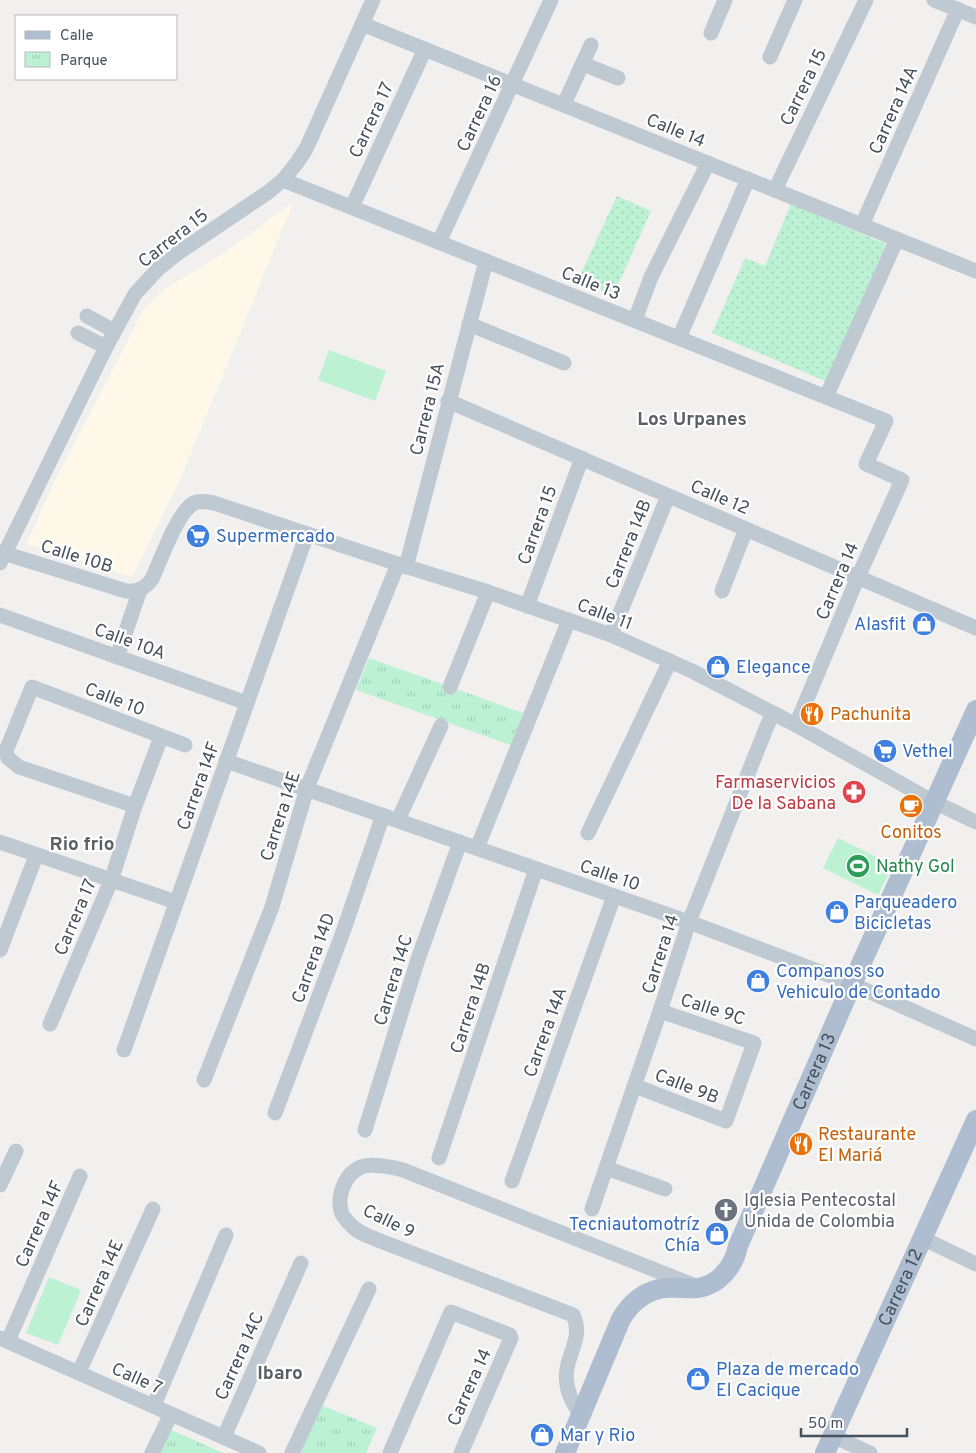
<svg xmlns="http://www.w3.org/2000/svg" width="976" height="1453" font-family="Overpass,sans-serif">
	<defs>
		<pattern id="grass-dots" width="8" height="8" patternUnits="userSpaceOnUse" patternTransform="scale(1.25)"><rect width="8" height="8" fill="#bcf1d4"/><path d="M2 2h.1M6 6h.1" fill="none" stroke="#a3d0b8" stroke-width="1.8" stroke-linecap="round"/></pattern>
		<pattern id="park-tufts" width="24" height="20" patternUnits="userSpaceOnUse" patternTransform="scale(1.25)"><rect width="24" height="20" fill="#bcf1d4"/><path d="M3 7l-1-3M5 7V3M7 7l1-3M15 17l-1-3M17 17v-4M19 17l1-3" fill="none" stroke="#a3d0b8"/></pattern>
	</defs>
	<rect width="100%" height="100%" fill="#f2efef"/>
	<polygon fill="#fdf8e8" points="294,201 181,478 132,577 27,544 51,489 145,307 165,289 224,253"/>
	<g fill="url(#grass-dots)">
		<polygon points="617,196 651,211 613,296 578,280"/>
		<polygon points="791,204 886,244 827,382 712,333 745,258 765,266"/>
	</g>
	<g fill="url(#park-tufts)">
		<polygon points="369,658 523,713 511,745 356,690"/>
		<polygon points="319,1404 377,1428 366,1453 298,1453"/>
		<polygon points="167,1428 223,1453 156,1453"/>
	</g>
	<g fill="#bcf1d4">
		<polygon points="329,350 386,371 375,401 318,380"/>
		<polygon points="838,838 893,865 878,895 823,868"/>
		<polygon points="49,1277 81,1290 58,1345 26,1333"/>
	</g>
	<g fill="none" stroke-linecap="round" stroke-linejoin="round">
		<g stroke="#bfc9d2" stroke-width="15">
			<polyline points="934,0 976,17"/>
			<polyline points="362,24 976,271"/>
			<polyline points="711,33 725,0"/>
			<polyline points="770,57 795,0"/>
			<polyline points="583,64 618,78"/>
			<polyline points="564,104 591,45"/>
			<polyline points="283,180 886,421 866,464 902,480 858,577 796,725"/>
			<polyline points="775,190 866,0"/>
			<polyline points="352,207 425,49"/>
			<polyline points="862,225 958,9"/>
			<polyline points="439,242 551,0"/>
			<polyline points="87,316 114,331"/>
			<polyline points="635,320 651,277 708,163"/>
			<polyline points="469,324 564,363"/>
			<polyline points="78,333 106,347"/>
			<polyline points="679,338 748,179"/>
			<polyline points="826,397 897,239"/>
			<polyline points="448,401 976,628"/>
			<path d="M 0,552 L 126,591 C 139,592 145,588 152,579 C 161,560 177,512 194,503 C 200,500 208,502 214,503 L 398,564 L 488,592 L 611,635 L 692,671 L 796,725 L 934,802 L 976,822"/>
			<polyline points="0,563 106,347 135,294 158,269 178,253 267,193 283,180 296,164 306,149 373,0"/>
			<polyline points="406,567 486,261"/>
			<polyline points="722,591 746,529"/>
			<polyline points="527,606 582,458"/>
			<polyline points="0,615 247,703"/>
			<polyline points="611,635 668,496"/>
			<polyline points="117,657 140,590"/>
			<polyline points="450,687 488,592"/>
			<polyline points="226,761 689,922 852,984 976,1039"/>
			<polyline points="135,806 19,767 8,758 6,751 32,687 185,745"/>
			<polyline points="398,820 441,726"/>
			<polyline points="588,833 670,661"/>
			<polyline points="0,842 176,902"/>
			<polyline points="477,848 569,620"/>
			<polyline points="0,950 36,856"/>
			<polyline points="50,1024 111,881 135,806 161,737"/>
			<polyline points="124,1050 307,534"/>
			<polyline points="204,1080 272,907 307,788 398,564"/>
			<polyline points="635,1086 726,1121 754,1043 660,1011"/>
			<polyline points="275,1113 343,932 383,815"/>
			<polyline points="365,1130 418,959 460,842"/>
			<polyline points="439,1158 536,869"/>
			<polyline points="606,1168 665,1189"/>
			<polyline points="512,1181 614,896"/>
			<polyline points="0,1185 16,1151"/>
			<polyline points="592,1209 660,1011 689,922 767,726 773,713"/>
			<polyline points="922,1238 976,1264"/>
			<polyline points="0,1338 259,1453"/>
			<polyline points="8,1341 80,1176"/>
			<polyline points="79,1372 153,1209"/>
			<polyline points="154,1405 226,1235"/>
			<path d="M 581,1415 C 569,1399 562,1381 569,1360 C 574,1344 581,1332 573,1315 L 383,1242 C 374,1238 359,1234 352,1226 C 349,1223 344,1218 342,1214 C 336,1198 344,1174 361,1167 C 371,1163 393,1167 403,1170 L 693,1285"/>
			<polyline points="833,1436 870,1453"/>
			<polyline points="224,1437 301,1263"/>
			<polyline points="152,1453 171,1414"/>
			<polyline points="292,1453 369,1289"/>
			<polyline points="390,1453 451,1312 510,1335 511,1338 461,1453"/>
		</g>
		<g stroke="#aebdcf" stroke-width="20">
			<path id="s1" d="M 565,1453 L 621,1319 C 630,1304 642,1293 659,1289 C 672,1286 685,1289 698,1288 C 719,1285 734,1266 738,1246 L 852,984 L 976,710"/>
			<path id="s2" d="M 825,1453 L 976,1120"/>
		</g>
	</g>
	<defs>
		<g id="supermarket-disc" transform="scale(1.25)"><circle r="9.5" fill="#3f7fe0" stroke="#fff"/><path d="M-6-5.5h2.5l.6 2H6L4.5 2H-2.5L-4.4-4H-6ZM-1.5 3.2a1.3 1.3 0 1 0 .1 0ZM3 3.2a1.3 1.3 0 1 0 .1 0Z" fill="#fff"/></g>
		<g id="shop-disc" transform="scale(1.25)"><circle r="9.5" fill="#3f7fe0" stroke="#fff"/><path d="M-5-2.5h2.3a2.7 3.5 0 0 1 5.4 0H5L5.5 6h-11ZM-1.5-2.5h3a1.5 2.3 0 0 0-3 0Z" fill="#fff"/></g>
		<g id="restaurant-disc" transform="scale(1.25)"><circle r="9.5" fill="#e8710a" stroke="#fff"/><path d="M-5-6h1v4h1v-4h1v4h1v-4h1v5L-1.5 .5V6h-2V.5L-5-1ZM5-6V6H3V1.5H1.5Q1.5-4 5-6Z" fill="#fff"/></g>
		<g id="pharmacy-disc" transform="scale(1.25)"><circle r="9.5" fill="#e0444e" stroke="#fff"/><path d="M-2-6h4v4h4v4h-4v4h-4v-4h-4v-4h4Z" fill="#fff"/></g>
		<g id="cafe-disc" transform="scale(1.25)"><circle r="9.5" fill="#e8710a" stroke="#fff"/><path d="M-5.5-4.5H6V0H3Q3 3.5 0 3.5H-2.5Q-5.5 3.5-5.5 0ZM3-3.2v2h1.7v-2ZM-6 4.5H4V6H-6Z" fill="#fff"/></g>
		<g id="stadium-disc" transform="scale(1.25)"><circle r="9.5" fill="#2e9e5b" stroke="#fff"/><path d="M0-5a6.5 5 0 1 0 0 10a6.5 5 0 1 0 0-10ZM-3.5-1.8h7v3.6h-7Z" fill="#fff"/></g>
		<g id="church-disc" transform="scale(1.25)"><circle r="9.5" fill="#6b7280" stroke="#fff"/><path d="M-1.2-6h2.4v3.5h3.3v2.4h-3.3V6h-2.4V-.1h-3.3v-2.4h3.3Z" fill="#fff"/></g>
	</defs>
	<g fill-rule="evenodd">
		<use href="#supermarket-disc" x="198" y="536"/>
		<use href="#shop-disc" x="924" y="624"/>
		<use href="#shop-disc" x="718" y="667"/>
		<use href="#restaurant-disc" x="812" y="714"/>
		<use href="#supermarket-disc" x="885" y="751"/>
		<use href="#pharmacy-disc" x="854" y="792"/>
		<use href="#cafe-disc" x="911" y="806"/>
		<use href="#stadium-disc" x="858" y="866"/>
		<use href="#shop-disc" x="837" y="912"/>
		<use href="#shop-disc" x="758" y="981"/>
		<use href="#restaurant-disc" x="801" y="1144"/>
		<use href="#church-disc" x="726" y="1210"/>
		<use href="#shop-disc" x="717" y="1234"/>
		<use href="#shop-disc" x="698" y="1379"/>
		<use href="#shop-disc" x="542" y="1435"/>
	</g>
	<g text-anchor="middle" stroke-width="4.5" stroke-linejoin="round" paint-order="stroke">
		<g font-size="18" fill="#46515e" stroke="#fff">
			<text transform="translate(803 87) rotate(-64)" y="6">Carrera 15</text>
			<text transform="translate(893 110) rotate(-66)" y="6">Carrera 14A</text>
			<text transform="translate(479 113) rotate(-65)" y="6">Carrera 16</text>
			<text transform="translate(371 120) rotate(-65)" y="6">Carrera 17</text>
			<text transform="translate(676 130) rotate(22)" y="6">Calle 14</text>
			<text transform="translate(173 238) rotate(-38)" y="6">Carrera 15</text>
			<text transform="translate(591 283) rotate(22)" y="6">Calle 13</text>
			<text transform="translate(427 409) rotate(-76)" y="6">Carrera 15A</text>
			<text transform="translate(720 497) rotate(23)" y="6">Calle 12</text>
			<text transform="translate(537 525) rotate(-70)" y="6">Carrera 15</text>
			<text transform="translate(628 544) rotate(-68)" y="6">Carrera 14B</text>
			<text transform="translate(77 556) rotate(17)" y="6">Calle 10B</text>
			<text transform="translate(837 581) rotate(-67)" y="6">Carrera 14</text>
			<text transform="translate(605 614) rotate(21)" y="6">Calle 11</text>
			<text transform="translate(130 641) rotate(20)" y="6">Calle 10A</text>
			<text transform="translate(115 699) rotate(21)" y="6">Calle 10</text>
			<text transform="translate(198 786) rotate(-70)" y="6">Carrera 14F</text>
			<text transform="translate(280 816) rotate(-72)" y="6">Carrera 14E</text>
			<text transform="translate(610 875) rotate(19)" y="6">Calle 10</text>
			<text transform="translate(75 917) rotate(-67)" y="6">Carrera 17</text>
			<text transform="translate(660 954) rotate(-72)" y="6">Carrera 14</text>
			<text transform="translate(313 958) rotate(-70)" y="6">Carrera 14D</text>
			<text transform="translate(393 980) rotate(-73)" y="6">Carrera 14C</text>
			<text transform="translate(470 1008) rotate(-72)" y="6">Carrera 14B</text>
			<text transform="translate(713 1009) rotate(18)" y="6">Calle 9C</text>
			<text transform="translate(545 1032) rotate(-70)" y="6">Carrera 14A</text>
			<text dy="6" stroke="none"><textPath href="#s1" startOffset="486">Carrera 13</textPath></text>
			<text transform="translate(687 1086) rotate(21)" y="6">Calle 9B</text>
			<text transform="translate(389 1221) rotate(26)" y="6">Calle 9</text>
			<text transform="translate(39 1224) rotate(-66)" y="6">Carrera 14F</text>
			<text transform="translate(99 1283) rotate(-66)" y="6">Carrera 14E</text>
			<text dy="6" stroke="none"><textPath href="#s2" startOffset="182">Carrera 12</textPath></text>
			<text transform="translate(239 1356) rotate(-66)" y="6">Carrera 14C</text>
			<text transform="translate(137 1378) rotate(24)" y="6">Calle 7</text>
			<text transform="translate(469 1387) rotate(-66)" y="6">Carrera 14</text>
		</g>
		<g font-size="18" fill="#366cbe" stroke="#fff" text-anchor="start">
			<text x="216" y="542">Supermercado</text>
			<text x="906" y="630" text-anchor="end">Alasfit</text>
			<text x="736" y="673">Elegance</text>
			<text x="902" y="757">Vethel</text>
			<text x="854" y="908">Parqueadero<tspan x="854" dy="21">Bicicletas</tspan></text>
			<text x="776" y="977">Companos so<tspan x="776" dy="21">Vehiculo de Contado</tspan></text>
			<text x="700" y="1230" text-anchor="end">Tecniautomotríz<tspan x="700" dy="21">Chía</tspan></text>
			<text x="716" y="1375">Plaza de mercado<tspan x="716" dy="21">El Cacique</tspan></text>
			<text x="560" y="1441">Mar y Rio</text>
		</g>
		<g font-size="18" fill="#c56008" stroke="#fff" text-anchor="start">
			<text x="830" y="720">Pachunita</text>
			<text x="911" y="838" text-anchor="middle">Conitos</text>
			<text x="818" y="1140">Restaurante<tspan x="818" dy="21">El Mariá</tspan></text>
		</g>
		<g font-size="18" fill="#be3a42" stroke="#fff" text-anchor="end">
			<text x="836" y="788">Farmaservicios<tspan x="836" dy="21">De la Sabana</tspan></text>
		</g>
		<g font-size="18" fill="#27864d" stroke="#fff" text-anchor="start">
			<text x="876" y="872">Nathy Gol</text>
		</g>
		<g font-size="18" fill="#5b616d" stroke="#fff" text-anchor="start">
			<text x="744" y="1206">Iglesia Pentecostal<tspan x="744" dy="21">Unida de Colombia</tspan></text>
		</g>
		<g font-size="19" font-weight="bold" fill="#5b5f65" stroke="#fff">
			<text x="692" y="425">Los Urpanes</text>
			<text x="82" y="850">Rio frio</text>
			<text x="280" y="1379">Ibaro</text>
		</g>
	</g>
	<rect x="15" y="15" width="162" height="65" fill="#ffffff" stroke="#b5b9bf"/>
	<rect x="25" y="31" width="25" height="8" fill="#aebdcf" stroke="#b5b9bf"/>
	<text x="60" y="40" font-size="15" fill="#46515e">Calle</text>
	<rect x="25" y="52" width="25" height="15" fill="url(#park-tufts)" stroke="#b5b9bf"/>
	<text x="60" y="65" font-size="15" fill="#46515e">Parque</text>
	<path d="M801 1428v8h106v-8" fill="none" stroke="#46515e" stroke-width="2.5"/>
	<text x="808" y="1428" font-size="15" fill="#46515e" stroke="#ffffff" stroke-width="4" paint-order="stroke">50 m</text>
</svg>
